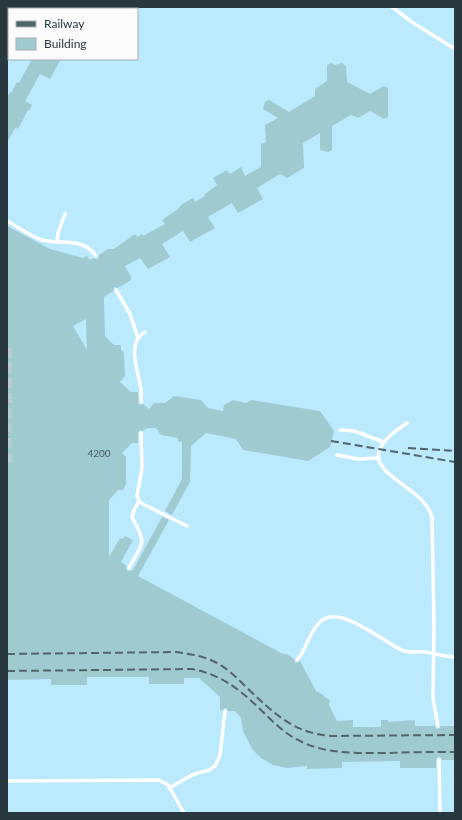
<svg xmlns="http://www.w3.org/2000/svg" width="462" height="820" font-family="Lato,sans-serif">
	<rect width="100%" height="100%" fill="#dbf2fc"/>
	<path fill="#bbeaff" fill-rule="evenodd" d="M 7,7 L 455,7 L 455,813 L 7,813 ZM 9,9 L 137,9 L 137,59 L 9,59 Z"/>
	<g fill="#9fcad0" fill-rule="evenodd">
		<polygon points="32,59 61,59 50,79 40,74 25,101 32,105 29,111 28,110 18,129 16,127 7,142 7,97 10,92 11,93 17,82 19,83"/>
		<path d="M 331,63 L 335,65 L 342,63 L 346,66 L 347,82 L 370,94 L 384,86 L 388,88 L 388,117 L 384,119 L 370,111 L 358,118 L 351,115 L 332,126 L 332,150 L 328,152 L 320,150 L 320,133 L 303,143 L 304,168 L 287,178 L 280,174 L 257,188 L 263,199 L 238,213 L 232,203 L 208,217 L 215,228 L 190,242 L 183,231 L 162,244 L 170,257 L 148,269 L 140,258 L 125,266 L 131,277 L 131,280 L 118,288 L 114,287 L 113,291 L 104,297 L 104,303 L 105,336 L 114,345 L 121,345 L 121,350 L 124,352 L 125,376 L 120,382 L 131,392 L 138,392 L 139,405 L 143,404 L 149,409 L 154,403 L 165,403 L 174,396 L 201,400 L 208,408 L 223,411 L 224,405 L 233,400 L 246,403 L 251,400 L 320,411 L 334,431 L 330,447 L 308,461 L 243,450 L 236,439 L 206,433 L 191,446 L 190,482 L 172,515 L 165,511 L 182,479 L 182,442 L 178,441 L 178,438 L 161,435 L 156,428 L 147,428 L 143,431 L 140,430 L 138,433 L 138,443 L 132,443 L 122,453 L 126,457 L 126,484 L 123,490 L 118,490 L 109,500 L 109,557 L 120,538 L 123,539 L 125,536 L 133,540 L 121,562 L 127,566 L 126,568 L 127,571 L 133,570 L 162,517 L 169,520 L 138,576 L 283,654 L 287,654 L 294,659 L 295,663 L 300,661 L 316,691 L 322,694 L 326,698 L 330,700 L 329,705 L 337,721 L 353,720 L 353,727 L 381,727 L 381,720 L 388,720 L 388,722 L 415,720 L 415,726 L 435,726 L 436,728 L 438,729 L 441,726 L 455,726 L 455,760 L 442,760 L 441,757 L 438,757 L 436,760 L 436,768 L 400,768 L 400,761 L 342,762 L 342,768 L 307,769 L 307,766 L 287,768 L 273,765 L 261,758 L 252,749 L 243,731 L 241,718 L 235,711 L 228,711 L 226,708 L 220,711 L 220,697 L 199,678 L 184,678 L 184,684 L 149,684 L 149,677 L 87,677 L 87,685 L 51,685 L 51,679 L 7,680 L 7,226 L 50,249 L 83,258 L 87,256 L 90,260 L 93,258 L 98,259 L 99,255 L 108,249 L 114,249 L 135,234 L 137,237 L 142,234 L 143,236 L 165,224 L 162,220 L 178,209 L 182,204 L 193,198 L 195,202 L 205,196 L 204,195 L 217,185 L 213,178 L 227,170 L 230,174 L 241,167 L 245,176 L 261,167 L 261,144 L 266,142 L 265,125 L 278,118 L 263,109 L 265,102 L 269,100 L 289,112 L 315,96 L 315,89 L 327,81 L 327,65 ZM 86,319 L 87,350 L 73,326 Z"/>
	</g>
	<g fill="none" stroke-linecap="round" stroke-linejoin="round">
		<polyline stroke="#b7cdd6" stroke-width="10" stroke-dasharray="10 5" stroke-linecap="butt" points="7,348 7,463"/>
		<g stroke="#9fb3bb" stroke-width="1" stroke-dasharray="3 2" stroke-linecap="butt">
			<polyline points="7,375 9,376"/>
			<polyline points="7,400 9,400"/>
			<polyline points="8,403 9,403"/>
			<polyline points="8,433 10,433"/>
			<polyline points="7,437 10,437"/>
		</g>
		<g stroke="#fff" stroke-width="3.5">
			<polyline points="392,7 412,22 455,49"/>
			<path d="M 7,221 C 18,227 30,236 42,240 C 62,245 82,236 96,256"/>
			<polyline points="57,242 58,233 65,214"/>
			<polyline points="116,290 130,314 138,338"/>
			<path d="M 141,402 C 141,396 142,390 140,384 C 137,368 127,342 145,332"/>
			<path d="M 407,423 C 334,470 422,479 432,517 L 434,624 L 433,698 L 438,726"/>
			<polyline points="340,430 354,431 384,442"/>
			<polyline points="141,433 142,468 137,496 139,501 141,503 187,526"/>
			<polyline points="337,455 358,459 379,458"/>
			<polyline points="129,568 140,548 142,541 140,533 132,517 134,510 139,501"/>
			<path d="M 297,660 C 307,649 309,631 321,621 C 341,604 384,643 404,651 C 410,653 418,651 425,652 C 435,653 444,657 455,657"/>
			<polyline points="439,760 440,813"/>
			<polyline points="7,781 159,780 168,785 184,813"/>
			<polyline points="169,788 192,775 209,770 215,766 220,755 225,711"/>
		</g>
		<g stroke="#52636a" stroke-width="2" stroke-dasharray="8 4" stroke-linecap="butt">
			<polyline points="331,441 455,462"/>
			<polyline points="408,448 455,451"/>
			<path d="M 7,654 L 176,652 C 190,654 204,656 217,663 C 228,669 237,678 246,687 C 273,712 292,733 331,736 L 455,735"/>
			<path d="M 7,671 L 192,669 C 222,675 239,689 261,710 C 270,719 280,729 291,736 C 321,755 354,753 388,753 C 410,752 433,752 455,752"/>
		</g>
	</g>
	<g text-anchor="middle" stroke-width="3" stroke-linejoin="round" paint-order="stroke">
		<g font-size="10" fill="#465c62">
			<text x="99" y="457">4200</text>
		</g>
	</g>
	<rect width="462" height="820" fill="none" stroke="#29383e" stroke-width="16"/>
	<rect x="8" y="8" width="130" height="52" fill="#fbfbfb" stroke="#a7adaf"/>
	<rect x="16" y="21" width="20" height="6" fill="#52636a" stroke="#a7adaf"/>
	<text x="44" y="28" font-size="12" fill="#29383e">Railway</text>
	<rect x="16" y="38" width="20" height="12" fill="#9fcad0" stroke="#a7adaf"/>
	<text x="44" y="48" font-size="12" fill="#29383e">Building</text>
</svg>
